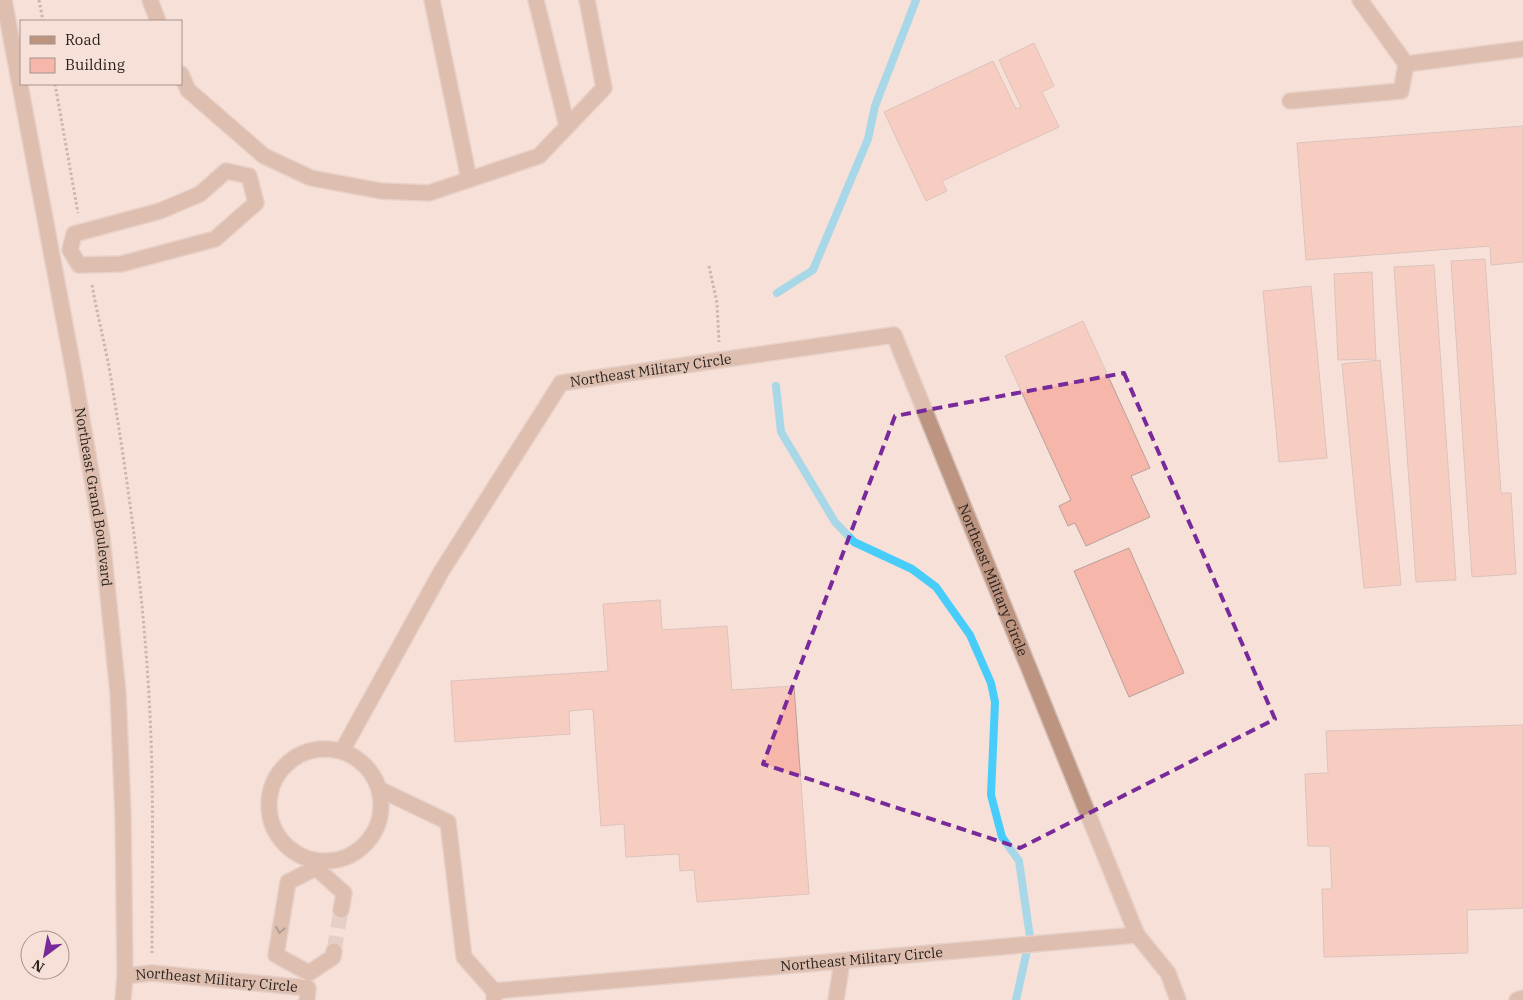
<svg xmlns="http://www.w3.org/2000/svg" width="1523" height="1000" font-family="'IBM Plex Serif',serif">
	<rect width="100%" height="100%" fill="#f7e0d7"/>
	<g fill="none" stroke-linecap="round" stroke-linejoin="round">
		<g stroke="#48cdfa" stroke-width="8">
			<polyline points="777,293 813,270 868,139 875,106 916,0"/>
			<polyline points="776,386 781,432 835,522 854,542 912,569 936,587 970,635 991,683 995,702 991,795 1002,837 1019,861 1030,937 1016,1000"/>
		</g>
	</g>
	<g fill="#f6b6a9" stroke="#b8a09c">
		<polygon points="1034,43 1054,86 1042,92 1059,127 942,181 947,191 926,201 884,112 993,61 1016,109 1021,107 999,60"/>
		<polygon points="1523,126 1523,262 1491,265 1490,246 1306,260 1297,143"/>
		<polygon points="1485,259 1501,493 1511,493 1516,574 1472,577 1451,261"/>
		<polygon points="1434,265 1456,580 1416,582 1394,267"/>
		<polygon points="1372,272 1376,359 1338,360 1334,274"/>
		<polygon points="1311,286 1327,458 1279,462 1263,291"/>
		<polygon points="1083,321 1150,468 1131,476 1150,517 1086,546 1075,523 1068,526 1059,506 1071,500 1005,356"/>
		<polygon points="1380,360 1401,585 1364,588 1342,364"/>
		<polygon points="1129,548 1184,673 1129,697 1074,571"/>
		<polygon points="660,600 662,630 727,626 732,690 794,686 809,894 697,902 694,870 680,871 679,854 626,857 624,824 601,826 593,709 569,711 570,734 455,742 451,681 608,671 603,604"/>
		<polygon points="1523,725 1523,908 1467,910 1468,953 1324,957 1322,889 1332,889 1330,846 1308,846 1305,774 1328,773 1326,731"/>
	</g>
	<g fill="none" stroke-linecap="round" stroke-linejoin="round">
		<polyline stroke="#cebab2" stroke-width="15" stroke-dasharray="15 8" stroke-linecap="butt" points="334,951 341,910"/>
		<g stroke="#d2beb6" stroke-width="18">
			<g id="minor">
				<path id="s1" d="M 4,0 L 74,373 L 102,537 L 118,693 L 123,815 L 125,976 L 123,1000"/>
				<polyline points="150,0 158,21"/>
				<polyline points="432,0 469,179"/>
				<polyline points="536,0 567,126"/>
				<polyline points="1360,0 1406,64 1523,49"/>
				<polyline points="181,74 188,90 264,156 311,178 381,191 429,193 539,156 604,88 587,0"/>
				<polyline points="1290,101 1401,91 1406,64"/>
				<polygon points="226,171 249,176 256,203 215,239 121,264 79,265 70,250 74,234 160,211 200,194"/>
				<circle cx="325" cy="805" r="56"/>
				<path id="s2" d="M 342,751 L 441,572 L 561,383 L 894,335 L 1137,935 L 1168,973 L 1178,1000"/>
				<polyline points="379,789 448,822 464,957 494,991 494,1000"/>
				<polyline points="334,951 333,957 309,973 276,955 288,882 316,868 344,893 341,910"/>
				<path id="s3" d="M 125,976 L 152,973 L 308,988 L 307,1000"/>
				<path id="s4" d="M 494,991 L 1137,935"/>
				<polyline points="836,1000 842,961"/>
				<polyline points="1517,1000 1523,998"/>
			</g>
		</g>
		<g stroke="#94847e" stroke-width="3" stroke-dasharray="2.5 2.5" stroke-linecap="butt">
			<polyline points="39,0 43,21"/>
			<polyline points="55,84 78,213"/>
			<polyline points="709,266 717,303 719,342"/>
			<path d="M 92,285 C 98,319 107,352 112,385 C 130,495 145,605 150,716 C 154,795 152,875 152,954"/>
		</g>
		<use href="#minor" stroke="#bd947f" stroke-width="15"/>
	</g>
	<defs><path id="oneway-chevron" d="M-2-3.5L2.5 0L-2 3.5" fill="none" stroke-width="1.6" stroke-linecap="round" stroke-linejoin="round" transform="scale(1.25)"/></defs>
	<use stroke="#644f45" href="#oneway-chevron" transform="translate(280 930) rotate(99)"/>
	<path d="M0 0H1523V1000H0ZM 1124,373 L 1275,719 L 1020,848 L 763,764 L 895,416 Z" fill="#f7e0d7" fill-opacity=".55" fill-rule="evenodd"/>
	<path fill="none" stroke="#782a9b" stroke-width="4" stroke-dasharray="10 6" stroke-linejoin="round" d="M 1124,373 L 1275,719 L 1020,848 L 763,764 L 895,416 Z"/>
	<g text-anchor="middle" stroke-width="4" stroke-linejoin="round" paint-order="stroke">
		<g font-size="14" fill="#29211e" stroke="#f7e0d7">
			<text dy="5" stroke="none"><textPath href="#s2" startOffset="519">Northeast Military Circle</textPath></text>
			<text dy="5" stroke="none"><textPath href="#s1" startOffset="505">Northeast Grand Boulevard</textPath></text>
			<text dy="5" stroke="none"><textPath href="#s2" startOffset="1029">Northeast Military Circle</textPath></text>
			<text dy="5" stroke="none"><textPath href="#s4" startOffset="369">Northeast Military Circle</textPath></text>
			<text dy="5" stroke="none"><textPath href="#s3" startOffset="92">Northeast Military Circle</textPath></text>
		</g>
	</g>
	<rect x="20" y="20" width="162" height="65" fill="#f7e0d7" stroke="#a5948d"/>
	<rect x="30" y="36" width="25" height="8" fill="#bd947f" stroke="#a5948d"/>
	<text x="65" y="45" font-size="15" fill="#29211e">Road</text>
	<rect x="30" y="58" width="25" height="15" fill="#f6b6a9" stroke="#a5948d"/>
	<text x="65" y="70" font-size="15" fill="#29211e">Building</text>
	<g transform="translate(45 955) rotate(212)"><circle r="24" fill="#f7e0d7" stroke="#a5948d"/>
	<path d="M0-4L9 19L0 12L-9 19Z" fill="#782a9b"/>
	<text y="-8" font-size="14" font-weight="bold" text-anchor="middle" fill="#29211e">N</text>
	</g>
</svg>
